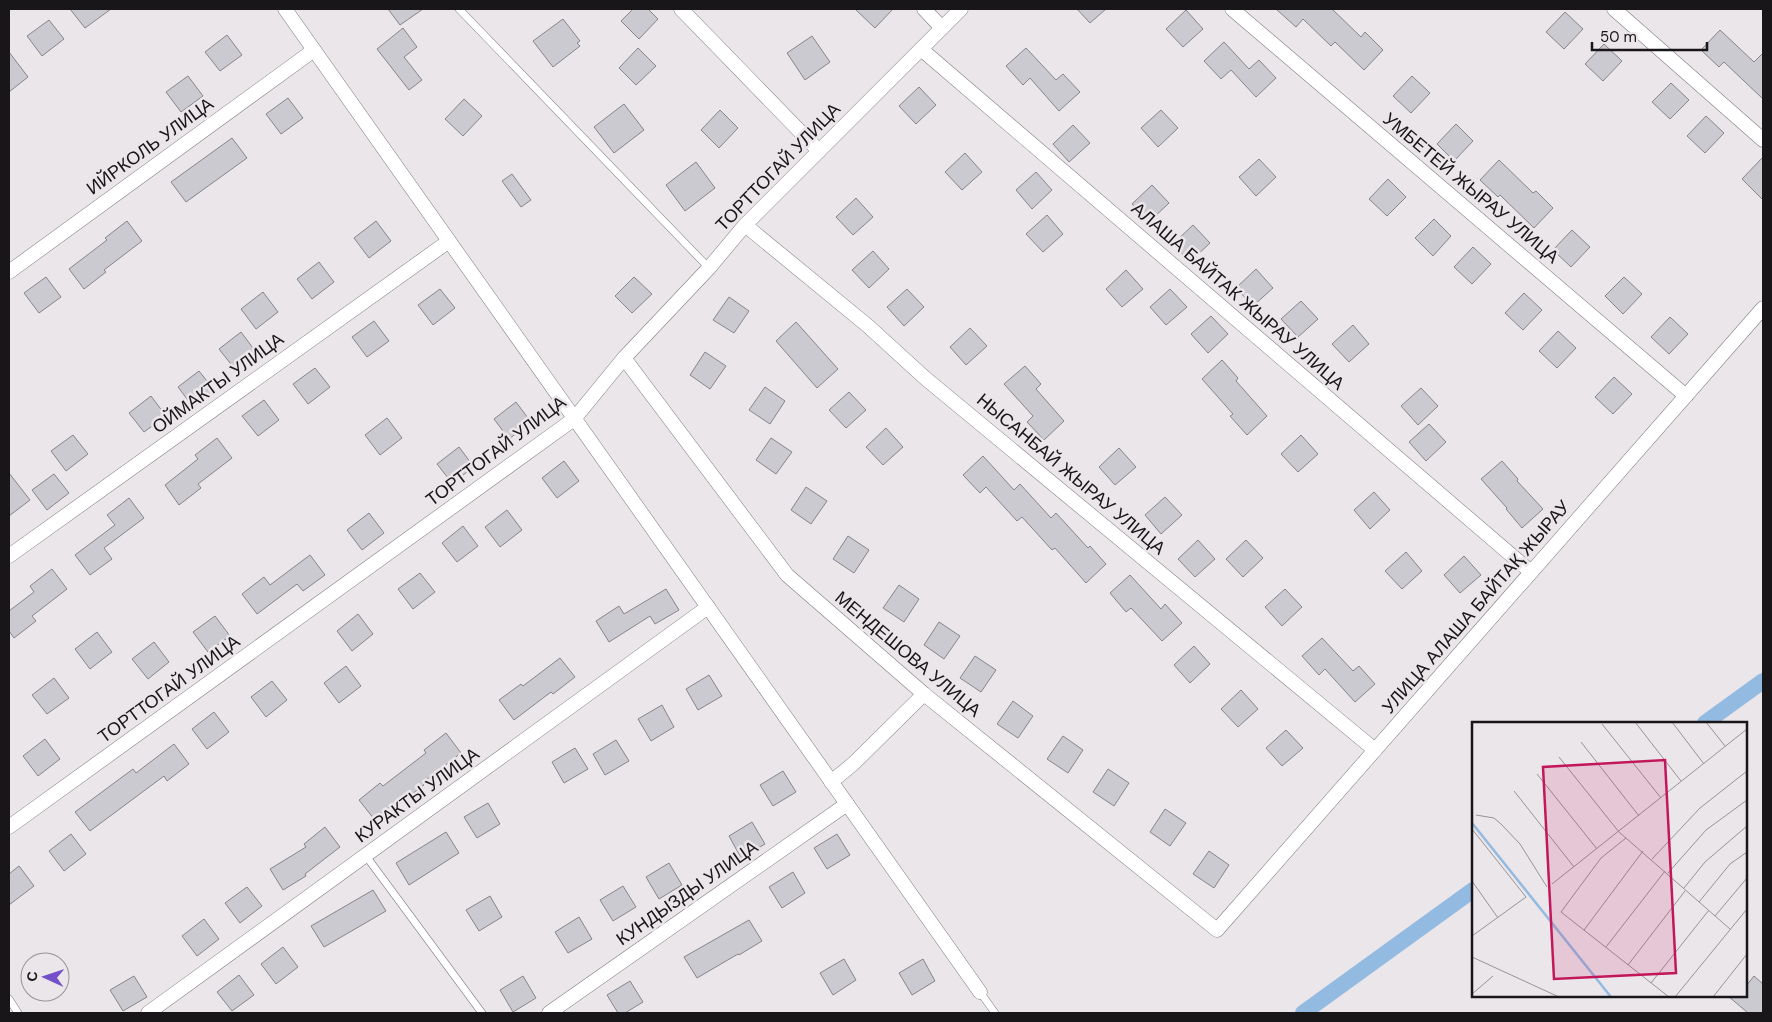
<svg xmlns="http://www.w3.org/2000/svg" width="1772" height="1022" font-family="'DM Sans',sans-serif">
	<rect width="100%" height="100%" fill="#ebe6ea"/>
	<g fill="none" stroke-linecap="round" stroke-linejoin="round">
		<g stroke="#93bae1" stroke-width="16">
			<polyline points="1705,723 1763,681"/>
			<polyline points="1303,1013 1473,890"/>
		</g>
	</g>
	<g fill="#cbcad0" stroke="#86858a">
		<polygon points="70,9 111,9 85,28"/>
		<polygon points="388,9 423,9 400,25"/>
		<polygon points="633,9 648,9 658,19 639,39 621,21"/>
		<polygon points="855,9 893,9 875,28"/>
		<polygon points="1077,9 1106,9 1090,23"/>
		<polygon points="1276,9 1332,9 1361,37 1365,32 1383,50 1364,70 1335,42 1331,46 1303,19 1296,27"/>
		<polygon points="1186,10 1203,29 1183,47 1166,29"/>
		<polygon points="1565,12 1583,29 1564,49 1546,32"/>
		<polygon points="563,19 580,41 577,43 580,46 553,67 533,41"/>
		<polygon points="49,20 64,39 42,56 27,36"/>
		<polygon points="403,28 417,47 404,57 422,80 409,90 377,49"/>
		<polygon points="1720,30 1754,62 1763,53 1763,99 1724,62 1719,67 1701,50"/>
		<polygon points="227,35 242,55 220,71 205,52"/>
		<polygon points="812,36 830,62 805,80 787,53"/>
		<polygon points="1224,42 1249,69 1259,60 1276,78 1256,97 1231,70 1221,79 1204,61"/>
		<polygon points="1604,44 1622,61 1603,81 1585,64"/>
		<polygon points="638,48 656,66 636,85 619,68"/>
		<polygon points="1026,48 1056,80 1063,74 1080,92 1059,111 1030,78 1023,85 1006,66"/>
		<polygon points="9,52 28,77 9,92"/>
		<polygon points="188,76 203,96 181,112 166,92"/>
		<polygon points="1412,76 1430,93 1411,113 1393,96"/>
		<polygon points="1671,83 1689,100 1670,119 1652,102"/>
		<polygon points="919,87 936,105 916,124 899,106"/>
		<polygon points="288,98 303,118 281,134 266,114"/>
		<polygon points="464,99 482,116 463,136 445,119"/>
		<polygon points="624,104 644,130 614,153 594,127"/>
		<polygon points="720,110 738,128 719,148 701,130"/>
		<polygon points="1161,110 1178,128 1158,147 1141,128"/>
		<polygon points="1706,116 1724,133 1705,153 1687,136"/>
		<polygon points="1456,124 1473,141 1454,161 1437,144"/>
		<polygon points="1073,125 1090,143 1069,162 1053,144"/>
		<polygon points="232,138 247,158 186,202 171,182"/>
		<polygon points="965,153 982,172 962,190 945,172"/>
		<polygon points="1763,157 1763,200 1742,179"/>
		<polygon points="1259,159 1276,177 1256,196 1239,177"/>
		<polygon points="1499,160 1533,193 1536,191 1553,208 1534,228 1500,195 1498,197 1480,180"/>
		<polygon points="696,162 715,188 685,211 666,185"/>
		<polygon points="1036,172 1052,190 1032,209 1016,190"/>
		<polygon points="512,174 531,200 521,207 502,181"/>
		<polygon points="1388,179 1406,197 1387,216 1369,199"/>
		<polygon points="1152,185 1169,203 1149,222 1132,204"/>
		<polygon points="856,198 873,217 853,235 836,217"/>
		<polygon points="1047,215 1063,234 1043,252 1026,234"/>
		<polygon points="1434,219 1451,236 1433,256 1415,238"/>
		<polygon points="127,221 142,241 104,270 106,272 84,289 69,269 107,240 105,238"/>
		<polygon points="376,221 391,241 369,258 354,238"/>
		<polygon points="1193,225 1210,243 1190,262 1173,244"/>
		<polygon points="1572,230 1590,247 1571,267 1553,250"/>
		<polygon points="1473,247 1491,264 1472,284 1454,267"/>
		<polygon points="873,251 889,269 869,288 852,270"/>
		<polygon points="319,262 334,282 312,299 297,279"/>
		<polygon points="1256,269 1273,288 1253,306 1236,288"/>
		<polygon points="1126,270 1143,289 1122,307 1106,289"/>
		<polygon points="46,277 61,297 39,313 24,293"/>
		<polygon points="634,277 652,294 632,313 615,296"/>
		<polygon points="1624,277 1642,294 1623,314 1605,296"/>
		<polygon points="440,289 455,308 433,325 418,305"/>
		<polygon points="907,289 924,307 904,326 887,307"/>
		<polygon points="1170,289 1187,307 1166,325 1150,307"/>
		<polygon points="263,292 278,312 256,329 241,309"/>
		<polygon points="1524,293 1542,310 1523,330 1505,313"/>
		<polygon points="729,297 749,311 734,333 713,320"/>
		<polygon points="1301,301 1318,319 1298,337 1281,319"/>
		<polygon points="1211,316 1228,334 1208,353 1191,334"/>
		<polygon points="1670,317 1688,334 1669,354 1651,337"/>
		<polygon points="374,321 389,341 367,357 352,337"/>
		<polygon points="796,322 838,369 817,388 776,341"/>
		<polygon points="1353,325 1369,344 1349,362 1332,344"/>
		<polygon points="970,328 987,346 966,365 950,347"/>
		<polygon points="1558,331 1576,348 1557,368 1539,351"/>
		<polygon points="241,332 256,352 234,368 219,349"/>
		<polygon points="705,352 726,366 710,389 690,375"/>
		<polygon points="1222,360 1238,378 1236,381 1267,416 1247,435 1230,416 1233,414 1202,379"/>
		<polygon points="1025,366 1041,384 1036,389 1064,421 1044,440 1027,422 1033,416 1004,384"/>
		<polygon points="315,368 330,387 308,404 293,384"/>
		<polygon points="199,371 214,390 193,407 178,387"/>
		<polygon points="1614,377 1632,394 1613,414 1595,397"/>
		<polygon points="765,387 785,401 770,424 749,410"/>
		<polygon points="1421,388 1438,406 1418,425 1401,406"/>
		<polygon points="849,392 866,410 846,428 829,410"/>
		<polygon points="151,396 166,416 144,432 129,413"/>
		<polygon points="264,400 279,420 258,436 242,416"/>
		<polygon points="516,402 531,422 509,439 494,419"/>
		<polygon points="387,418 402,438 380,455 365,435"/>
		<polygon points="1429,424 1446,442 1426,461 1409,442"/>
		<polygon points="886,428 903,447 883,465 866,447"/>
		<polygon points="73,435 88,454 66,471 51,451"/>
		<polygon points="1301,435 1318,454 1298,472 1281,454"/>
		<polygon points="217,438 232,458 198,484 201,488 179,505 165,485 198,459 195,455"/>
		<polygon points="771,438 792,452 776,474 756,460"/>
		<polygon points="459,447 474,467 452,483 437,464"/>
		<polygon points="1119,448 1136,467 1115,485 1099,467"/>
		<polygon points="983,456 1014,490 1020,484 1051,518 1056,513 1088,548 1090,546 1106,564 1086,583 1055,548 1052,550 1022,517 1017,521 986,487 980,493 963,475"/>
		<polygon points="564,461 579,481 557,498 542,478"/>
		<polygon points="1502,461 1518,479 1517,481 1543,509 1522,528 1506,509 1507,508 1481,479"/>
		<polygon points="9,473 30,500 9,516"/>
		<polygon points="54,474 69,493 47,510 32,490"/>
		<polygon points="806,487 827,501 811,524 791,510"/>
		<polygon points="1374,492 1390,510 1370,529 1354,510"/>
		<polygon points="1165,497 1182,515 1161,534 1145,515"/>
		<polygon points="129,498 144,518 104,548 112,559 90,575 75,555 115,525 107,515"/>
		<polygon points="507,510 522,530 500,547 485,527"/>
		<polygon points="369,513 384,533 362,550 347,530"/>
		<polygon points="463,526 478,546 457,562 442,543"/>
		<polygon points="848,536 869,550 854,573 833,559"/>
		<polygon points="1198,540 1215,559 1195,577 1178,559"/>
		<polygon points="1246,540 1263,558 1243,577 1226,559"/>
		<polygon points="1406,552 1422,571 1402,589 1385,571"/>
		<polygon points="310,555 325,575 303,591 297,584 257,614 242,594 264,577 270,585"/>
		<polygon points="1464,556 1481,575 1460,593 1444,575"/>
		<polygon points="52,569 67,589 32,616 36,621 14,638 9,631 9,611 34,592 30,586"/>
		<polygon points="420,573 435,592 413,609 398,589"/>
		<polygon points="1130,575 1161,609 1165,604 1182,623 1162,641 1131,608 1126,612 1110,593"/>
		<polygon points="899,585 919,599 904,622 883,608"/>
		<polygon points="666,589 679,610 655,624 650,616 609,642 596,621 619,606 624,614"/>
		<polygon points="1285,589 1302,607 1282,626 1265,607"/>
		<polygon points="358,614 373,634 352,651 337,631"/>
		<polygon points="215,616 230,636 208,652 193,632"/>
		<polygon points="939,622 960,636 944,659 924,645"/>
		<polygon points="97,632 112,652 90,669 75,649"/>
		<polygon points="1322,638 1353,671 1359,666 1375,684 1355,702 1325,669 1319,675 1302,656"/>
		<polygon points="154,642 169,662 148,679 132,659"/>
		<polygon points="1194,646 1210,664 1190,683 1174,665"/>
		<polygon points="975,656 996,670 981,692 960,678"/>
		<polygon points="560,658 575,677 553,694 551,692 514,720 499,700 521,684 523,686"/>
		<polygon points="346,666 361,686 339,703 324,683"/>
		<polygon points="709,675 722,696 698,710 686,689"/>
		<polygon points="54,678 69,698 47,714 32,695"/>
		<polygon points="272,681 287,700 266,717 251,697"/>
		<polygon points="1241,690 1258,709 1238,727 1221,709"/>
		<polygon points="1013,701 1033,716 1018,738 997,724"/>
		<polygon points="662,705 674,727 651,741 638,719"/>
		<polygon points="214,712 229,732 207,749 192,729"/>
		<polygon points="1286,730 1303,748 1282,766 1266,748"/>
		<polygon points="446,733 461,753 422,783 424,785 420,788 402,802 400,799 374,819 359,800 380,783 383,786 426,753 424,750"/>
		<polygon points="1063,736 1083,750 1068,773 1047,759"/>
		<polygon points="45,739 60,759 38,776 23,756"/>
		<polygon points="616,740 629,761 605,775 593,754"/>
		<polygon points="174,744 189,764 167,781 164,776 90,831 75,812 133,769 136,773"/>
		<polygon points="575,748 588,769 564,783 552,762"/>
		<polygon points="1108,769 1129,783 1114,806 1093,792"/>
		<polygon points="783,771 796,792 773,806 760,785"/>
		<polygon points="488,803 500,824 477,838 464,817"/>
		<polygon points="1165,809 1186,823 1170,846 1150,832"/>
		<polygon points="752,822 765,844 741,858 729,836"/>
		<polygon points="325,827 340,847 305,874 306,876 283,890 270,869 306,847 304,844"/>
		<polygon points="446,832 459,853 409,885 396,863"/>
		<polygon points="71,834 86,854 64,871 49,851"/>
		<polygon points="837,834 850,855 827,869 814,848"/>
		<polygon points="1209,851 1229,865 1214,888 1193,874"/>
		<polygon points="669,863 682,885 659,899 646,877"/>
		<polygon points="19,866 34,886 9,905 9,874"/>
		<polygon points="793,872 805,893 782,908 769,887"/>
		<polygon points="623,886 636,907 613,921 600,900"/>
		<polygon points="247,887 262,906 240,923 225,903"/>
		<polygon points="373,890 386,911 324,947 311,926"/>
		<polygon points="490,896 502,917 479,931 466,910"/>
		<polygon points="579,917 592,939 568,953 555,932"/>
		<polygon points="204,919 219,939 197,956 182,936"/>
		<polygon points="749,920 762,941 739,955 738,954 697,978 684,957"/>
		<polygon points="283,947 298,967 276,984 261,964"/>
		<polygon points="844,959 856,980 833,995 820,973"/>
		<polygon points="923,959 935,981 912,995 899,973"/>
		<polygon points="239,975 254,995 232,1011 217,992"/>
		<polygon points="134,976 147,997 123,1011 110,990"/>
		<polygon points="523,976 536,998 513,1012 500,990"/>
		<polygon points="1754,976 1763,984 1763,1013 1748,1013 1728,996 1746,996 1746,986"/>
		<polygon points="630,981 643,1002 625,1013 618,1013 607,995"/>
	</g>
	<g fill="none" stroke-linecap="round" stroke-linejoin="round">
		<g stroke="#7f7b7f" stroke-width="8">
			<g id="service">
				<polyline points="459,9 709,268"/>
				<polyline points="366,856 482,1013"/>
				<polyline points="980,992 995,1013"/>
				<polyline points="9,999 18,1013"/>
			</g>
		</g>
		<g stroke="#7f7b7f" stroke-width="15">
			<g id="minor">
				<polyline points="285,9 980,992"/>
				<polyline points="681,9 819,151"/>
				<polyline points="924,9 942,28"/>
				<polyline points="1232,9 1686,396"/>
				<polyline points="1614,9 1763,140"/>
				<polyline points="921,49 1531,572"/>
				<polyline points="745,225 868,326 925,378 1375,750"/>
				<polyline points="9,272 314,50"/>
				<polyline points="624,358 787,575 924,694 1217,930 1763,308"/>
				<polyline points="9,556 449,241"/>
				<polyline points="831,782 853,764 924,694"/>
				<polyline points="9,827 574,419 624,358 709,268 745,225 961,9"/>
				<polyline points="148,1013 708,607"/>
				<polyline points="549,1013 847,804"/>
			</g>
		</g>
		<use href="#service" stroke="#fff" stroke-width="7"/>
		<use href="#minor" stroke="#fff" stroke-width="14"/>
	</g>
	<g text-anchor="middle" stroke-width="5" stroke-linejoin="round" paint-order="stroke">
		<g font-size="18" fill="#181618" stroke="#ebe6ea">
			<text transform="translate(150 146) rotate(-36)" y="6">ИЙРКОЛЬ УЛИЦА</text>
			<text transform="translate(778 167) rotate(-46)" y="6">ТОРТТОГАЙ УЛИЦА</text>
			<text transform="translate(1471 188) rotate(40)" y="6">УМБЕТЕЙ ЖЫРАУ УЛИЦА</text>
			<text transform="translate(1238 296) rotate(41)" y="6">АЛАША БАЙТАК ЖЫРАУ УЛИЦА</text>
			<text transform="translate(218 383) rotate(-36)" y="6">ОЙМАКТЫ УЛИЦА</text>
			<text transform="translate(496 451) rotate(-37)" y="6">ТОРТТОГАЙ УЛИЦА</text>
			<text transform="translate(1071 474) rotate(40)" y="6">НЫСАНБАЙ ЖЫРАУ УЛИЦА</text>
			<text transform="translate(1476 607) rotate(-49)" y="6">УЛИЦА АЛАША БАЙТАҚ ЖЫРАУ</text>
			<text transform="translate(908 654) rotate(40)" y="6">МЕНДЕШОВА УЛИЦА</text>
			<text transform="translate(169 689) rotate(-36)" y="6">ТОРТТОГАЙ УЛИЦА</text>
			<text transform="translate(417 795) rotate(-36)" y="6">КУРАКТЫ УЛИЦА</text>
			<text transform="translate(687 893) rotate(-35)" y="6">КУНДЫЗДЫ УЛИЦА</text>
		</g>
	</g>
	<g transform="translate(1472 722)">
		<rect width="275" height="275" fill="#ebe6ea"/>
		<path fill="none" stroke="#93bae1" stroke-width="2.5" d="M 0,101 L 139,275"/>
		<path fill="none" stroke="#979396" stroke-width="1" d="M 163,0 L 209,59M 200,0 L 232,42M 234,0 L 253,24M 130,2 L 189,76M 109,20 L 167,94M 87,35 L 147,110 L 258,207M 65,52 L 125,127M 42,69 L 102,145M 4,93 L 22,96 L 29,102 L 48,122 L 75,165M 0,107 L 54,175 L 0,214M 154,116 L 129,136 L 89,190 L 197,275M 180,137 L 228,86 L 275,49M 196,151 L 234,108 L 275,78M 0,159 L 26,196M 80,162 L 275,7M 212,166 L 233,140 L 275,104M 227,180 L 258,142 L 275,130M 243,194 L 275,156M 112,208 L 171,129M 134,225 L 193,149M 0,235 L 87,275M 156,243 L 213,169M 179,261 L 237,188M 0,272 L 21,254M 203,275 L 275,187M 241,275 L 275,232"/>
		<path fill="#c2185b" fill-opacity="0.15" stroke="#c2185b" stroke-width="2.5" d="M 193,38 L 204,251 L 82,257 L 71,45 Z"/>
		<rect width="275" height="275" fill="none" stroke="#181618" stroke-width="2.5"/>
	</g>
	<rect width="1772" height="1022" fill="none" stroke="#181618" stroke-width="20"/>
	<g transform="translate(45 977) rotate(273)"><circle r="24" fill="#ebe6ea" stroke="#979396"/>
	<path d="M0-4L9 19L0 12L-9 19Z" fill="#734fc9"/>
	<text y="-8" font-size="14" font-weight="bold" text-anchor="middle" fill="#181618">С</text>
	</g>
	<path d="M1592 42v8h115v-8" fill="none" stroke="#181618" stroke-width="2.5"/>
	<text x="1600" y="42" font-size="15" fill="#181618" stroke="#ebe6ea" stroke-width="4" paint-order="stroke">50 m</text>
</svg>
